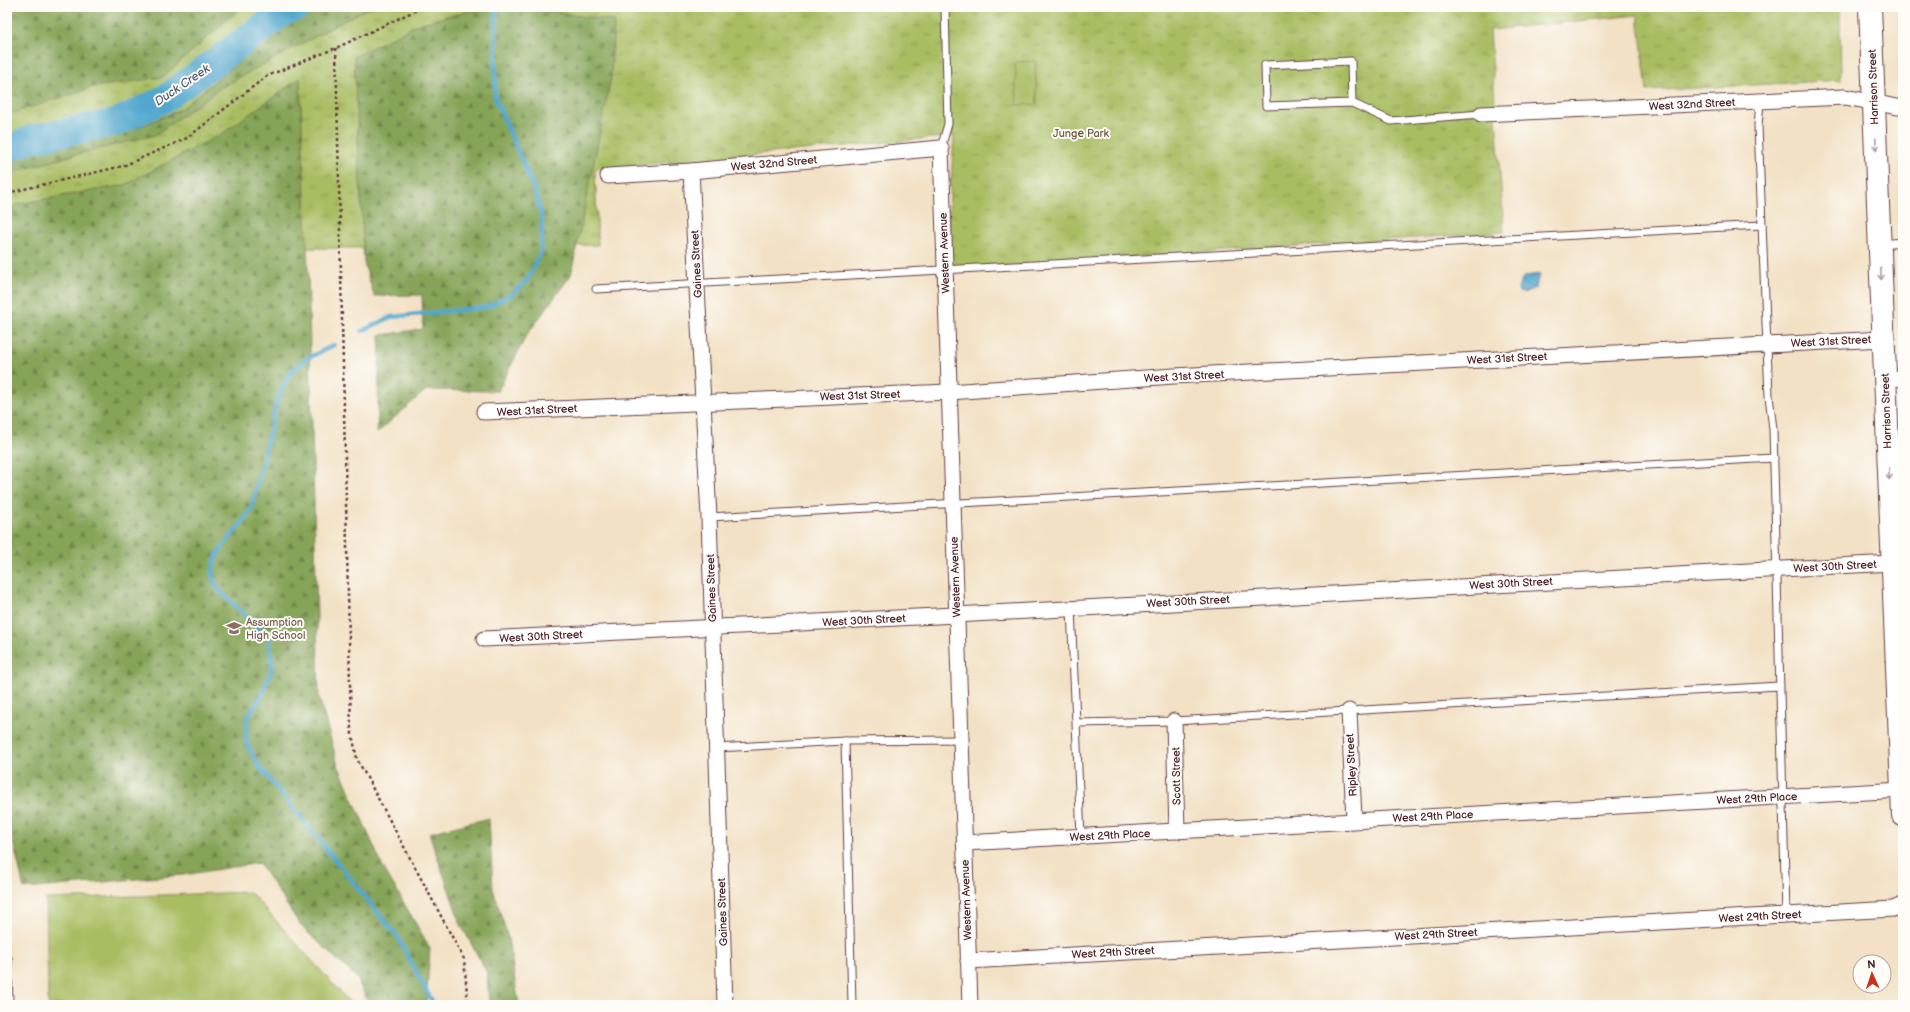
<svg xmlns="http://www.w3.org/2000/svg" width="1910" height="1012" font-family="'Balsamiq Sans',sans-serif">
	<defs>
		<pattern id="grass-tufts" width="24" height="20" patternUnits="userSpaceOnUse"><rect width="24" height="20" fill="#a8bd62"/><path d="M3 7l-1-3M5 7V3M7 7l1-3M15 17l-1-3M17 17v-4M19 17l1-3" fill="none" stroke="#8b9951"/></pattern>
		<pattern id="forest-firs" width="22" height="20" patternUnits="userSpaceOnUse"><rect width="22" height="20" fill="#86a458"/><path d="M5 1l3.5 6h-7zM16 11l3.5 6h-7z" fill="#708549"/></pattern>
		<pattern id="water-waves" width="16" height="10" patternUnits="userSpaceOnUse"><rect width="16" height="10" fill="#53a7ce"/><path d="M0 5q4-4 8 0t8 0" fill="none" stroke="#4787a7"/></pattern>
	</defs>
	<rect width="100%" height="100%" fill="#fdfcf7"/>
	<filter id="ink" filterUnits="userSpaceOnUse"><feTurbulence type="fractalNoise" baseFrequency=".025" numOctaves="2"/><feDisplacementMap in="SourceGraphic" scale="8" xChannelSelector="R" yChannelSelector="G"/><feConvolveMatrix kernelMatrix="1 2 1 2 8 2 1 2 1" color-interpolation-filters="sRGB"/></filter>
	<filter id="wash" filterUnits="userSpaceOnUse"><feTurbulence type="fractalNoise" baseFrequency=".012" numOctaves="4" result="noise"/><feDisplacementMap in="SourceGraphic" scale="16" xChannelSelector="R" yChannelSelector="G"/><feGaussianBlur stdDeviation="0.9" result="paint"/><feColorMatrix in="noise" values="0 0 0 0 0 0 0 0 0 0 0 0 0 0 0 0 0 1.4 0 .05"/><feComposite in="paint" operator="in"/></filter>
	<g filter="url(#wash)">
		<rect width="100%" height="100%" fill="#f2e1c4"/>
		<polygon fill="url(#grass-tufts)" stroke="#796e46" points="7,7 1840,7 1841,80 1647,91 1638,15 1490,30 1504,232 945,270 954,136 595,169 598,245 7,252"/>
		<g fill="url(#forest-firs)" stroke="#686242">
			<polygon points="7,7 241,7 163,77 94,87 7,115"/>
			<polygon points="324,7 374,7 364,10 220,88 155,135 70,156 7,174 7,159 54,141 137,128 181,109 293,17"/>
			<polygon points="522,7 614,21 611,78 571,275 526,336 498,391 426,390 377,433 380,335 423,329 422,295 374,296 364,263 354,57 418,24 464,12"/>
			<polygon points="300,78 308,268 319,697 338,765 383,867 430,948 426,1005 369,1005 357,978 301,926 259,863 183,875 24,889 7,815 7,209 18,204 125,185 223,133"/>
			<polygon points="489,818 493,889 508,938 519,1005 489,1005 487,973 461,925 429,833"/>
		</g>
		<g fill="#a8bd62" stroke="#796e46">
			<polygon points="1035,61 1037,104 1017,105 1015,62"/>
			<polygon points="250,892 352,1005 48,1005 46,899"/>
		</g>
		<polygon fill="url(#water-waves)" stroke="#4e637c" points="1539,274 1540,276 1538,278 1536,288 1523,293 1519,292 1518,288 1524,276"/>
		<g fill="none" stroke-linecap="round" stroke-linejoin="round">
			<g stroke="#53a7ce" stroke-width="4.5">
				<polyline points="362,331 391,317 487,307 512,294 528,279 541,251 542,219 535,191 495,98 496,7"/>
				<polyline points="334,345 306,359 289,374 277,400 251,510 217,555 212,572 215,586 269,638 272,668 262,694 247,718 246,742 258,765 397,936 434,1005"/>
			</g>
			<polyline stroke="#53a7ce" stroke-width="28" points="7,149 32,139 117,122 164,99 285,11 297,7"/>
		</g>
	</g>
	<g filter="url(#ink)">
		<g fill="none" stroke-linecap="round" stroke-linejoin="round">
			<g stroke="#633c42" stroke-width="9">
				<g id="lane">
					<polyline points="1760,101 1758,126 1769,396 1773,429 1786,915"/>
					<polyline points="1352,103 1266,106 1265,65 1351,61 1352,103 1391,121 1481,114"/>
					<polyline points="941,148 948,124 945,7"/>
					<polyline points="1881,244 1903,242"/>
					<polyline points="596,289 1762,225"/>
					<polyline points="709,517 1774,458"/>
					<polyline points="1071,608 1081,837"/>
					<polyline points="1077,723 1174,721 1779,686"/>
					<polyline points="845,741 852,1005"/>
					<polyline points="716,748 845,741 961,740"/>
					<polyline points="8,958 9,1005"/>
				</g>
			</g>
			<g stroke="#633c42" stroke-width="17">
				<g id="street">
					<polyline points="1481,114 1845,97 1903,108"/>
					<polyline points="691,171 709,517 725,1005"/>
					<polyline points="608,176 691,171 941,148 970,1005"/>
					<polyline points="1885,379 1903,378"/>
					<polyline points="484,412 949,392 1174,376 1883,339"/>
					<polyline points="484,639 956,615 1892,563"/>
					<polyline points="1349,711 1354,820"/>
					<polyline points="1174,721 1177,831"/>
					<polyline points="964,843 1902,790"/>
					<polyline points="968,961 1893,909 1903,905"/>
				</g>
			</g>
			<g stroke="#633c42" stroke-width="24">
				<polyline id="highway" points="1870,7 1903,815"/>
			</g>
			<g stroke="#633c42" stroke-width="2.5" stroke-dasharray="3 3" stroke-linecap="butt">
				<polyline points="336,48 351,729 357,759 464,959 468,1005"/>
				<polyline points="7,193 123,166 187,138 267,76 336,48 423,7"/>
			</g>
			<use href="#lane" stroke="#fff" stroke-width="7"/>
			<use href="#street" stroke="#fff" stroke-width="15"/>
			<use href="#highway" stroke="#fff" stroke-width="22"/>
		</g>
		<defs><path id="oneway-shaft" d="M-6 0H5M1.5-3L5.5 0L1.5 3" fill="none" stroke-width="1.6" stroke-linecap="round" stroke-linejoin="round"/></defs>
		<g stroke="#ae9aa0">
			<use href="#oneway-shaft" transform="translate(1876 144) rotate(88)"/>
			<use href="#oneway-shaft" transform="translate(1881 274) rotate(88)"/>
			<use href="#oneway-shaft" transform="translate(1889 474) rotate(88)"/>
		</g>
	</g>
	<defs>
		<g id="school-bare" transform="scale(1.2)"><path d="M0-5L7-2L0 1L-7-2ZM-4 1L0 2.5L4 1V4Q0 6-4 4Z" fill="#8d6e63" stroke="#fdfcf7" stroke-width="2.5" paint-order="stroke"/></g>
	</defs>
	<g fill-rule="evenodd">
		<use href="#school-bare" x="234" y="628"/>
	</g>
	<g text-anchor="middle" stroke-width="4" stroke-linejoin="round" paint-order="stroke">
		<g font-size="11" fill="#4a1f2b" stroke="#fdfcf7">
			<text transform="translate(1873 87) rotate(-92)" y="4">Harrison Street</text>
			<text transform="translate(1692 104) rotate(-3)" y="4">West 32nd Street</text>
			<text transform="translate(774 163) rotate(-5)" y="4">West 32nd Street</text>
			<text transform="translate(944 253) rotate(-92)" y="4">Western Avenue</text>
			<text transform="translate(696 264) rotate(-93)" y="4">Gaines Street</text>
			<text transform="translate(1831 341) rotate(-3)" y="4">West 31st Street</text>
			<text transform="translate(1507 358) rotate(-3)" y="4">West 31st Street</text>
			<text transform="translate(1184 376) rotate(-3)" y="4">West 31st Street</text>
			<text transform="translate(860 395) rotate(-2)" y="4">West 31st Street</text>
			<text transform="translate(537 410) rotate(-3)" y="4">West 31st Street</text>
			<text transform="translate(1886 411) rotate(-92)" y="4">Harrison Street</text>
			<text transform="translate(1835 566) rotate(-3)" y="4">West 30th Street</text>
			<text transform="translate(955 577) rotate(-92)" y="4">Western Avenue</text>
			<text transform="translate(1511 583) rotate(-3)" y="4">West 30th Street</text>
			<text transform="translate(711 588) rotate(-92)" y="4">Gaines Street</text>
			<text transform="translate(1188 601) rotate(-3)" y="4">West 30th Street</text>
			<text transform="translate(864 620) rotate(-3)" y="4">West 30th Street</text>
			<text transform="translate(541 636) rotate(-3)" y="4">West 30th Street</text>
			<text transform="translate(1351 765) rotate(-93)" y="4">Ripley Street</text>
			<text transform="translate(1176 776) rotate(-91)" y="4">Scott Street</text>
			<text transform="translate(1757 798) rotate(-3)" y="4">West 29th Place</text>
			<text transform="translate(1433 816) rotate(-3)" y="4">West 29th Place</text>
			<text transform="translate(1110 835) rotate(-3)" y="4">West 29th Place</text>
			<text transform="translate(966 900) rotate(-92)" y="4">Western Avenue</text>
			<text transform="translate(722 912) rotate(-92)" y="4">Gaines Street</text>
			<text transform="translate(1760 916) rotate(-3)" y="4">West 29th Street</text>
			<text transform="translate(1436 934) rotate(-3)" y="4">West 29th Street</text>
			<text transform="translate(1113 952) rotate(-3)" y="4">West 29th Street</text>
		</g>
		<g font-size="11" fill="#6b563e" stroke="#fdfcf7">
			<text x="1081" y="137">Junge Park</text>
		</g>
		<g font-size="11" fill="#785e54" stroke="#fdfcf7" text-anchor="start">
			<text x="246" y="626">Assumption<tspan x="246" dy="13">High School</tspan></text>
		</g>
		<g font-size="12" font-style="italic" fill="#4e5c74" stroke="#fdfcf7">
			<text transform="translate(182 85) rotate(-34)" y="4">Duck Creek</text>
		</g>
	</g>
	<rect width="1910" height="1012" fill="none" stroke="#fdfcf7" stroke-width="24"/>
	<g transform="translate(1872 974) rotate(357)"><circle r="19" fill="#fdfcf7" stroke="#b5a4a5"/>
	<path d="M0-3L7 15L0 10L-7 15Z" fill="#c8321e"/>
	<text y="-6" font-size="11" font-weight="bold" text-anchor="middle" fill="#4a1f2b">N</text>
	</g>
</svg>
